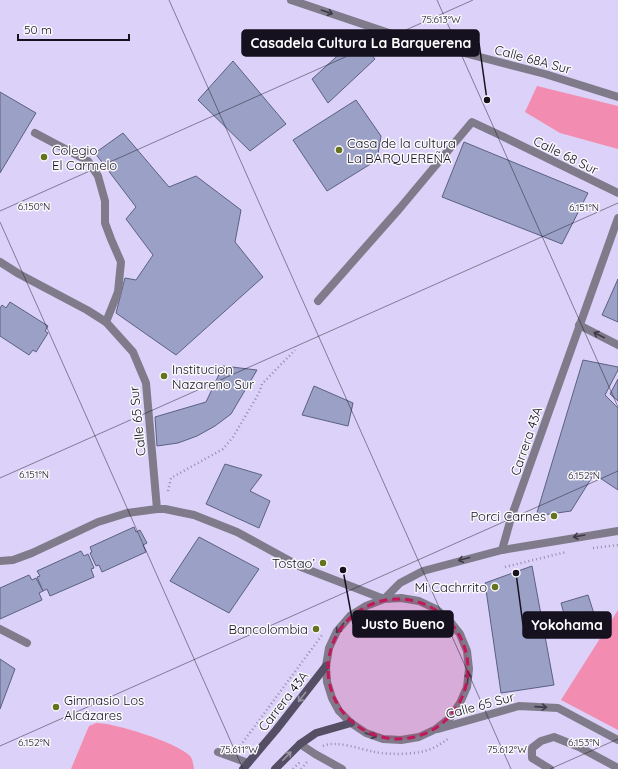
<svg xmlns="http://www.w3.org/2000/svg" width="618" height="769" font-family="Quicksand,sans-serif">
	<rect width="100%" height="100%" fill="#dcd1f8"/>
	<g fill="#f28cb1">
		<polygon points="537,86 618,106 618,149 560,133 525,112"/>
		<polygon points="618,610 618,730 561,700"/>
		<path d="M 96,723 C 115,723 175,742 189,755 C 193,758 193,764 194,769 L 71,769 L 89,726 Z"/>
	</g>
	<g fill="#9ba1c6" stroke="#5b6081">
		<polygon points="357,38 375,59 328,103 312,79"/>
		<polygon points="233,61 286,124 250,151 198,100"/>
		<polygon points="0,92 36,113 0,173"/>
		<polygon points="356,100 381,136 377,160 327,191 293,140"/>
		<polygon points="123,133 169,187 196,176 241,210 235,242 263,277 176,355 116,313 125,278 136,280 153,255 126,219 136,207 95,153"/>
		<polygon points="464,142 588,193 562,244 442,197"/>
		<polygon points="618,279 618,322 602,315"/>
		<polygon points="10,302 48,326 45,331 48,333 36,352 33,350 29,355 0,336 0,308 2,305 6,308"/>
		<polygon points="583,360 618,367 618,370 605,395 618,408 618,490 594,474 571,511 536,516"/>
		<polygon points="223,366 257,370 231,414 215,426 197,436 178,443 157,446 155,417 206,402"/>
		<polygon points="618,379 618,401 610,394"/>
		<polygon points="314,386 353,403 348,426 302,415"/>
		<polygon points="225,464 262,475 250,491 270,501 259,528 206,504"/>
		<polygon points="134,527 136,532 140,530 147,543 143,545 146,552 102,572 99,565 96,566 90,553 92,552 90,547"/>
		<polygon points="199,537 259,569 229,613 170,581"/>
		<polygon points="81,551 84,556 88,554 94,568 91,569 94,577 50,596 47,589 43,591 37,577 40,576 37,571"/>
		<polygon points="532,566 554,685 501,693 485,583"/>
		<polygon points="29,575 32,580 36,578 43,591 39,593 42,600 0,619 0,588"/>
		<polygon points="588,595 598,626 570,635 561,603"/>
		<polygon points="0,659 15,669 0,709"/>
	</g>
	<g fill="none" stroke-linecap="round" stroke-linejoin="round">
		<g stroke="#968dab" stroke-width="2.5" stroke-dasharray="1 3" stroke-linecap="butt">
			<polyline points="168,491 171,478 223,449 233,437 259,393 262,384 295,350"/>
			<polyline points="593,548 618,545"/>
			<polyline points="505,567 566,552"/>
			<path d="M 323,746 C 336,740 360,749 375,752 C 390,755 419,755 433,748 C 439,745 444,742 449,738"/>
			<polyline points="238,749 322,635"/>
			<polyline points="293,769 300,762"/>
			<polyline points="301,769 307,762"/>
		</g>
		<g stroke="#7f7b8a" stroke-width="8">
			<polyline points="35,133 88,161 98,176 105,201 105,223 111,239 121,262 118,292 106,322"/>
			<polyline points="318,301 400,208 472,122 504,137"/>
			<polyline points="0,629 27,643"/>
			<polyline points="300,744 315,754 342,769"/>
			<polyline points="218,752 248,763"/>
			<polyline points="550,769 532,758 532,748 541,741 554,737 579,747 618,768"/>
		</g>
		<g stroke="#7f7b8a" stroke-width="8">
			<polyline points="291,0 395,35 545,74 618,97"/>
			<polyline points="504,137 618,193"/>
			<polyline points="0,262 19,274 87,310 106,322 133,352 146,383 157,509"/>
			<polyline points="579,325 618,345"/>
		</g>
		<g stroke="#7f7b8a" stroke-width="8">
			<polyline points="502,550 511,518 618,218"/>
			<polyline points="0,561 13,560 32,553 98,522 127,513 157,509 165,509 194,515 237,532 301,567 384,599 401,598 419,601 436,609 449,620 460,634 467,651 469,669 467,687 460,703 450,718 436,729 419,737 401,740 383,739 366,733 351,723 339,711 332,698 327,682 326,666 329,648 337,631 350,616 366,606 384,599 400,583 423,571 502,550 618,531"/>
			<polyline points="438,729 519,706 558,708 618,740"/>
		</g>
		<g stroke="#554f65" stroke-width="8">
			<polyline points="243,769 276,730 326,666"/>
			<polyline points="275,769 300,744 316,733 351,723"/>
		</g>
	</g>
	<defs><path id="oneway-shaft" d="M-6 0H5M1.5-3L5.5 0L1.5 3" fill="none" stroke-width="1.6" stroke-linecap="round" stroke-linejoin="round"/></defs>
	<g stroke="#3f3b49">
		<use href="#oneway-shaft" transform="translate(327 12) rotate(19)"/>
		<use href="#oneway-shaft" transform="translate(599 335) rotate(-153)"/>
		<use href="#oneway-shaft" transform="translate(579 536) rotate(170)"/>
		<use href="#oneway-shaft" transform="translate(464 559) rotate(165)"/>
		<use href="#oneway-shaft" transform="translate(340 628) rotate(128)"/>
		<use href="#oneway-shaft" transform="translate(468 678) rotate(-83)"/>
		<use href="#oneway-shaft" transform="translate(541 707) rotate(4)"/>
		<use href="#oneway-shaft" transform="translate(371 735) rotate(20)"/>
	</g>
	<g stroke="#9793a1">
		<use href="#oneway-shaft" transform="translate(302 697) rotate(128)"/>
		<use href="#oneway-shaft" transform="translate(287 756) rotate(-46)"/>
	</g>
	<path fill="#c2185b" fill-opacity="0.2" stroke="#c2185b" stroke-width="3" stroke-dasharray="8 5" stroke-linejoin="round" d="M328 669a70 70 0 1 1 140 0a70 70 0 1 1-140 0Z"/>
	<path fill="none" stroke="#15111e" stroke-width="1" stroke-opacity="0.45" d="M 169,0 L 511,769M 437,0 L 618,407M 0,211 L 473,0M 0,222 L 243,769M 0,478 L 618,203M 0,746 L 618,471M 550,769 L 618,739"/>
	<g fill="#66731e" stroke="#f9f8fc" stroke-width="1.5">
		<circle cx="339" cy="150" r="4"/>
		<circle cx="44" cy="157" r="4"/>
		<circle cx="164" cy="376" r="4"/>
		<circle cx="554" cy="516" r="4"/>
		<circle cx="323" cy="563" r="4"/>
		<circle cx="495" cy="587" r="4"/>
		<circle cx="316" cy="629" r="4"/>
		<circle cx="56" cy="707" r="4"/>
	</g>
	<g text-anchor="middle" stroke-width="3" stroke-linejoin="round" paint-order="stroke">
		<g font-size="13" fill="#15111e" stroke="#f9f8fc">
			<text transform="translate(533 59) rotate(15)" y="5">Calle 68A Sur</text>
			<text transform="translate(566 155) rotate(26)" y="5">Calle 68 Sur</text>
			<text transform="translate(137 421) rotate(-96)" y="5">Calle 65 Sur</text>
			<text transform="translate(526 441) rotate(-71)" y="5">Carrera 43A</text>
			<text transform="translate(283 701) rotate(-52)" y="5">Carrera 43A</text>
			<text transform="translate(480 705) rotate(-15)" y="5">Calle 65 Sur</text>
		</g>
		<g font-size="13" fill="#15111e" stroke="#f9f8fc" text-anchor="start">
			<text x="347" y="148">Casa de la cultura<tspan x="347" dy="15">La BARQUEREÑA</tspan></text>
			<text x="52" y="155">Colegio<tspan x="52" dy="15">El Carmelo</tspan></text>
			<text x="172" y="374">Institucion<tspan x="172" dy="15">Nazareno Sur</tspan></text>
			<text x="546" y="521" text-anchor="end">Porci Carnes</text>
			<text x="315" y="568" text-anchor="end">Tostao’</text>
			<text x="487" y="592" text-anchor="end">Mi Cachrrito</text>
			<text x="308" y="634" text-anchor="end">Bancolombia</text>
			<text x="64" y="705">Gimnasio Los<tspan x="64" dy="15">Alcázares</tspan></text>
		</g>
	</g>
	<g font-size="10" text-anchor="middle" fill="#15111e" stroke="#f9f8fc" stroke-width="3" stroke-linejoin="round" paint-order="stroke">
		<text x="441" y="23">75.613°W</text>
		<text x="34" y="210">6.150°N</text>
		<text x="584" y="211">6.151°N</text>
		<text x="34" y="478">6.151°N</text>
		<text x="584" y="479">6.152°N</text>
		<text x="34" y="746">6.152°N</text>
		<text x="584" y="746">6.153°N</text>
		<text x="239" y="753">75.611°W</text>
		<text x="507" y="753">75.612°W</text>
	</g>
	<path fill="none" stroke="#15111e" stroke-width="1.5" d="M487 100L479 43M343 570L353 624M516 573L523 625"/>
	<g fill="#15111e" stroke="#f9f8fc" stroke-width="1.5">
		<circle cx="487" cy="100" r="4"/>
		<circle cx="343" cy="570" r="4"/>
		<circle cx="516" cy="573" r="4"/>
	</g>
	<g fill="#15111e" stroke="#15111e" stroke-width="1.5">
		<rect x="242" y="30" width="237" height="26" rx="4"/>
		<rect x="353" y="611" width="100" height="26" rx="4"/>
		<rect x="523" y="612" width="88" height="26" rx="4"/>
	</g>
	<g font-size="14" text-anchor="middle" font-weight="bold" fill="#fff">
		<text x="361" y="48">Casadela Cultura La Barquerena</text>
		<text x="403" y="629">Justo Bueno</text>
		<text x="567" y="630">Yokohama</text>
	</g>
	<path d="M18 34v6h111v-6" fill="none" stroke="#15111e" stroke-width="2"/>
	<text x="24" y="34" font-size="12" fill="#15111e" stroke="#f9f8fc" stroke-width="3" paint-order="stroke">50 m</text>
</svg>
